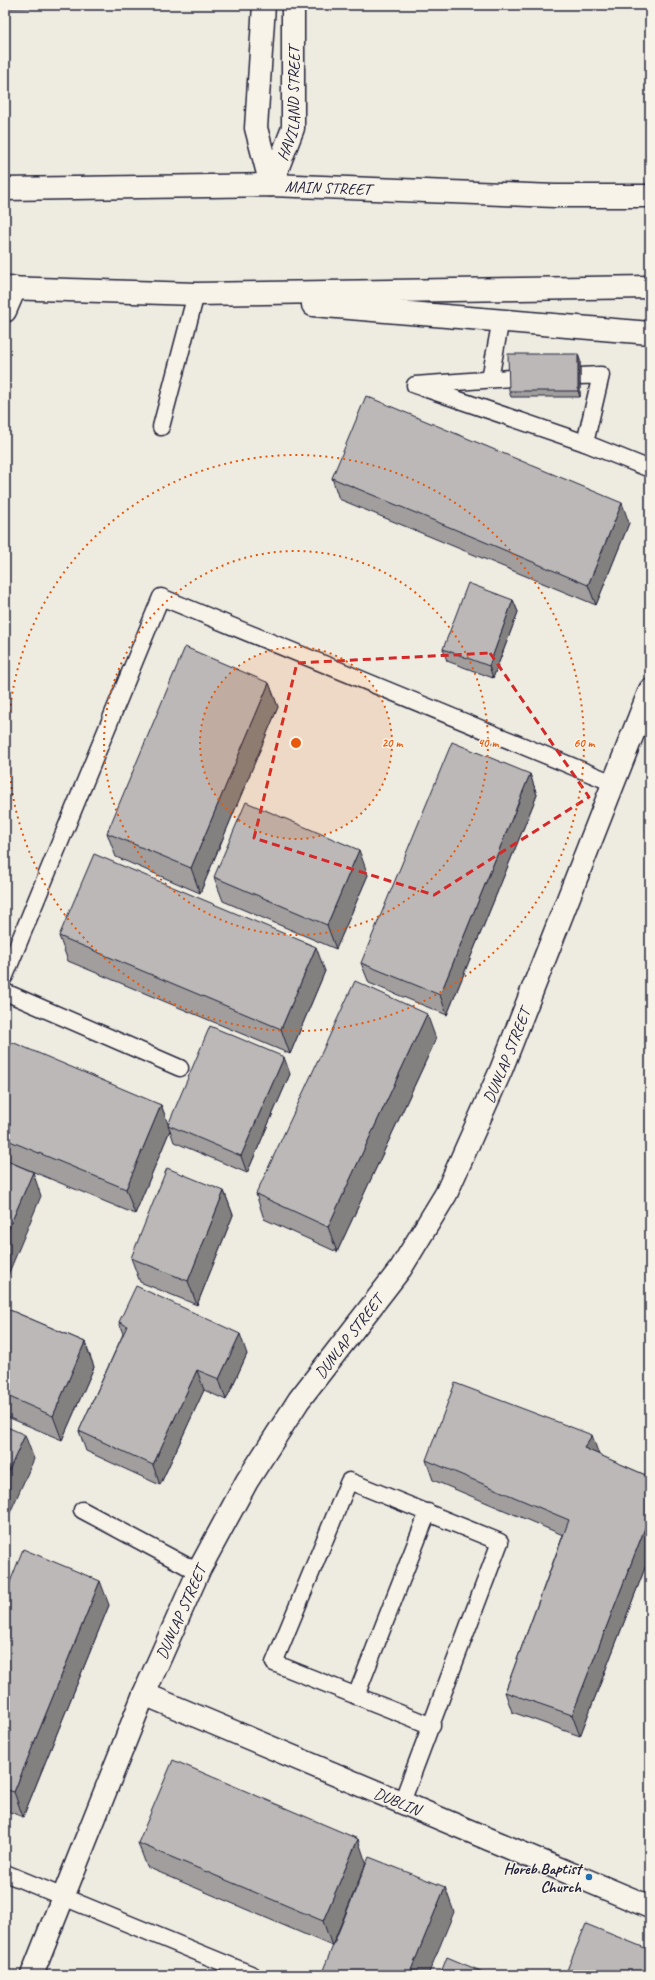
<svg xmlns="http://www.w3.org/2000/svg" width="655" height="1980" font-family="Caveat,sans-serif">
	<rect width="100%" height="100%" fill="#eeebe1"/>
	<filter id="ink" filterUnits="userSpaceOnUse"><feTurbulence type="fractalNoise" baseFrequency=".025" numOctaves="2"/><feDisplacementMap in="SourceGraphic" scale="8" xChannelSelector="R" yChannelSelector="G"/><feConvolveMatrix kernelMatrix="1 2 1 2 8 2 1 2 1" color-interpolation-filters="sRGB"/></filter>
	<g filter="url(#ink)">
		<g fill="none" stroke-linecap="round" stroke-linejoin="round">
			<g stroke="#22223b" stroke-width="19">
				<g id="lane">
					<polyline points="580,376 601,375 585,443"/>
					<polyline points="511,378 415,385 585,443 650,469"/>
					<polyline points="490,379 501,319"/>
					<polyline points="161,427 196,294"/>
					<polyline points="5,976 161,597 613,783"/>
					<polyline points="5,992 180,1068"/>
					<polyline points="82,1510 198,1572"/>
					<polyline points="356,1696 428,1512"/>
					<polyline points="402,1802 500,1542 349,1481 274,1663 432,1726"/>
					<polyline points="5,1873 253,1975"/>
				</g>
			</g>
			<g stroke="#22223b" stroke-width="25">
				<g id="street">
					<polyline points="264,5 256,128 271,185"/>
					<path id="s1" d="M 271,185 L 293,128 L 293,5"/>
					<polyline points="5,311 15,288"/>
					<path id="s2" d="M 144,1694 L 650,1907"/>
					<path id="s3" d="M 32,1975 L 144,1694 L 200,1568 L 247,1481 L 299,1400 L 401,1268 L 446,1194 L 501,1070 L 650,690"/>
				</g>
			</g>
			<g stroke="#22223b" stroke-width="25">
				<g id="highway">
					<path id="s4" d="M 5,189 L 271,185 L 555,196 L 650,196"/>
					<polyline points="5,288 196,294 650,287"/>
					<polyline points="313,305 650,333"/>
				</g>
			</g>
			<use href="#lane" stroke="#f7f3e8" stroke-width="16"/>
			<use href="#street" stroke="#f7f3e8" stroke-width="22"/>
			<use href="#highway" stroke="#f7f3e8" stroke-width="22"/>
			<polyline stroke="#22223b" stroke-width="3" points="5,7 163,5"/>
		</g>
		<g fill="#a19e9d" stroke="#22223b">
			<polygon points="580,360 580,397 511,397 509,391"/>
			<polygon points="332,478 629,523 596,605 339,499"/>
			<polygon points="513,600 518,612 493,678 447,661 443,649"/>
			<polygon points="269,683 278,707 200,893 116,857 107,833"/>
			<polygon points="530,774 537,795 447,1015 369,983 361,963"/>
			<polygon points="368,875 336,949 223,901 214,877"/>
			<polygon points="59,936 325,971 290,1054 68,961"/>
			<polygon points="436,1039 337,1252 264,1219 256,1194"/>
			<polygon points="5,1059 161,1105 168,1124 290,1074 247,1173 174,1142 170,1130 135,1214 5,1160"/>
			<polygon points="224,1191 233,1215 197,1305 140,1282 131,1258"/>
			<polygon points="5,1308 85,1342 94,1367 62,1440 5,1416"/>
			<polygon points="119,1322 247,1354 226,1400 204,1390 160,1485 86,1451 79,1431 123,1334"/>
			<polygon points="599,1455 650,1477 650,1555 580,1736 512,1712 505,1692 563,1535 433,1480 426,1460"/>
			<polygon points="5,1595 109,1605 23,1817 5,1810"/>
			<polygon points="138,1843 366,1863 332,1946 147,1867"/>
		</g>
		<g fill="#838180" stroke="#22223b">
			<polygon points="578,354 580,360 580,397 578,391"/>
			<polygon points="622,503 629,523 596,605 588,585"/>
			<polygon points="513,600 518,612 493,678 489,666"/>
			<polygon points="269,683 278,707 200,893 191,868"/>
			<polygon points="530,774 537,795 447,1015 440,995"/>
			<polygon points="359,850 368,875 336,949 327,925"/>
			<polygon points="316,947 325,971 290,1054 281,1029"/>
			<polygon points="427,1014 436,1039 337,1252 328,1227"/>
			<polygon points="284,1057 290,1074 247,1173 241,1156"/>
			<polygon points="161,1105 169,1126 168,1125 170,1130 135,1214 126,1189"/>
			<polygon points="33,1172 41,1196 5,1282 5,1237"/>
			<polygon points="224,1191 233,1215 197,1305 188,1281"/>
			<polygon points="240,1334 247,1354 226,1400 219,1379"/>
			<polygon points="85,1342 94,1367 62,1440 53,1416"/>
			<polygon points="197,1370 204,1390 160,1485 153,1465"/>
			<polygon points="25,1435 34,1459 5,1524 5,1479"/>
			<polygon points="592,1435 599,1455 584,1448"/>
			<polygon points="650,1515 650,1555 580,1736 572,1715"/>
			<polygon points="5,1552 8,1561 5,1569"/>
			<polygon points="100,1581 109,1605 23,1817 14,1792"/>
			<polygon points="358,1839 366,1863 332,1946 323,1921"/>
			<polygon points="445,1887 454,1912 428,1975 409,1975"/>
		</g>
		<g fill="#bbb8b7" stroke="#22223b">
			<polygon points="508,354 578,354 578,391 509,391"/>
			<polygon points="366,396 622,503 588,585 332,478"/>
			<polygon points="468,583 513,600 489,666 443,649"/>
			<polygon points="185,647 269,683 191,868 107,833"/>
			<polygon points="452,742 530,774 440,995 361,963"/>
			<polygon points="246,802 359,850 327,925 214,877"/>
			<polygon points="94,854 316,947 281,1029 59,936"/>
			<polygon points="355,981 427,1014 328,1227 256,1194"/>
			<polygon points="210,1026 284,1057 241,1156 168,1125"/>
			<polygon points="12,1042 161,1105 126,1189 5,1139 5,1059"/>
			<polygon points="5,1160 33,1172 5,1237"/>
			<polygon points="167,1168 224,1191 188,1281 131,1258"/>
			<polygon points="136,1286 240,1334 219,1379 197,1370 153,1465 79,1431 127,1326 119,1322"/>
			<polygon points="5,1308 85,1342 53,1416 5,1395"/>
			<polygon points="455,1383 592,1435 584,1448 650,1477 650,1515 572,1715 505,1692 569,1520 426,1460"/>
			<polygon points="5,1426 25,1435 5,1479"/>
			<polygon points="23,1549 100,1581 14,1792 5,1789 5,1595"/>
			<polygon points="173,1760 358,1839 323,1921 138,1843"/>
			<polygon points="369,1857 445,1887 409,1975 321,1975"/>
			<polygon points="586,1924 650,1950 650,1975 565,1975"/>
			<polygon points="447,1957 490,1975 440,1975"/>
		</g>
	</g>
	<path fill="none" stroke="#d62828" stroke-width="3" stroke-dasharray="8 5" stroke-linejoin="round" d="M 490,653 L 589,797 L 434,895 L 254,838 L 297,663 Z"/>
	<circle cx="296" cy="743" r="96" fill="#e8590c" fill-opacity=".12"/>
	<g fill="none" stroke="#e8590c" stroke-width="2" stroke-dasharray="2 4">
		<circle cx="296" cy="743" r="96"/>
		<circle cx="296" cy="743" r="192"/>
		<circle cx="296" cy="743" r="288"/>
	</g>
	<circle fill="#1f6fb2" stroke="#f7f3e8" stroke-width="1.5" cx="589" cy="1877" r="4"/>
	<g text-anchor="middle" stroke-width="3" stroke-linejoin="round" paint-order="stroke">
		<g font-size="16" fill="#22223b" stroke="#f7f3e8">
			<text dy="6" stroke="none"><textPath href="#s1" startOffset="85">HAVILAND STREET</textPath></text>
			<text dy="6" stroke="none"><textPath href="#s4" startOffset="323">MAIN STREET</textPath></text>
			<text dy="6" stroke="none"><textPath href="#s3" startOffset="1040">DUNLAP STREET</textPath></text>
			<text dy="6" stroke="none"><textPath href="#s3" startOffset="716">DUNLAP STREET</textPath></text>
			<text dy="6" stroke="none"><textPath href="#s3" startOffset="392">DUNLAP STREET</textPath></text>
			<text dy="6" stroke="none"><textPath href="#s2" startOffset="275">DUBLIN</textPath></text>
		</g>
		<g font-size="16" font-weight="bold" fill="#22223b" stroke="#f7f3e8" text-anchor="end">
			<text x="581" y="1874">Horeb Baptist<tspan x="581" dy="18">Church</tspan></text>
		</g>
	</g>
	<circle cx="296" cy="743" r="6" fill="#e8590c" stroke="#f7f3e8" stroke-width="2"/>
	<g font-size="12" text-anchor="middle" font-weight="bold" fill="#e8590c" stroke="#f7f3e8" stroke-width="3" stroke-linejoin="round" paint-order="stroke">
		<text x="392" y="747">20 m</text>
		<text x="488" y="747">40 m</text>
		<text x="584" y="747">60 m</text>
	</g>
	<rect width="655" height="1980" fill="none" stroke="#f7f3e8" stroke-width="20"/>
	<rect x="10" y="10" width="635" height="1960" fill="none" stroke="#22223b" stroke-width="1.5" filter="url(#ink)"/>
</svg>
